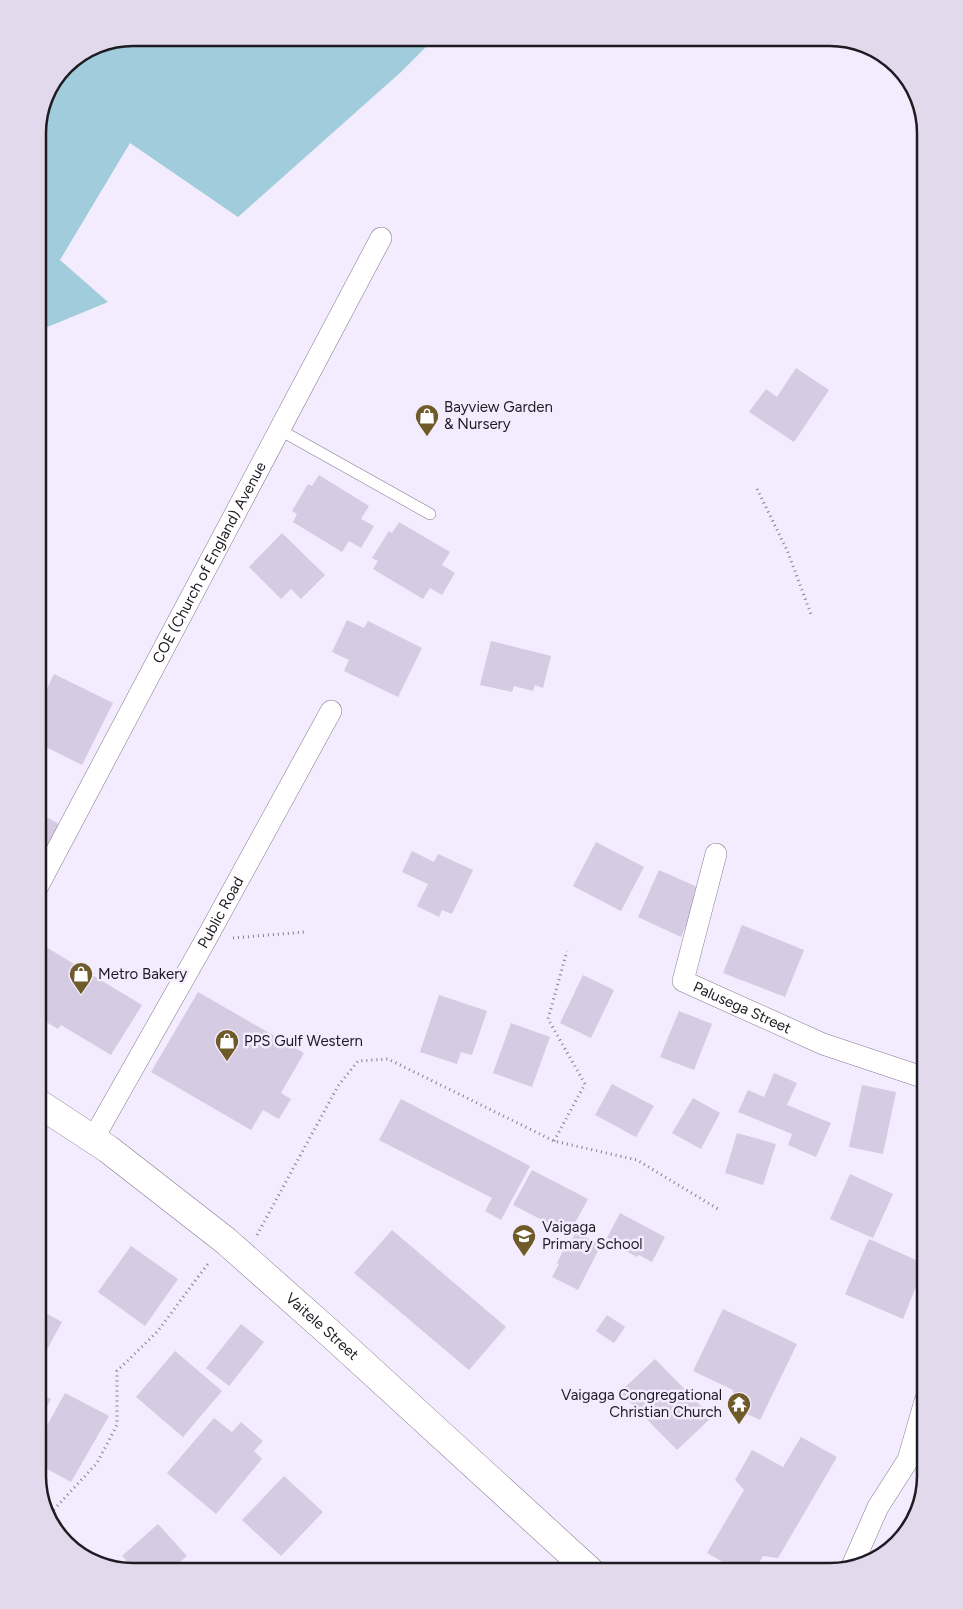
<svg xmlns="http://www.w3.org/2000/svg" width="963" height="1609" font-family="Figtree,sans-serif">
	<rect width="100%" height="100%" fill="#f3ebfe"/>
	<polygon fill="#a1ccdc" points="133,38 435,38 401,72 238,217 130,143 60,260 108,302 45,328 38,342 38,127 55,90 73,60 97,45"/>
	<g fill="#d5cbe2">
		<polygon points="796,368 829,390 794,442 749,412 766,389 777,397"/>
		<polygon points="319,475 369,506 361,519 374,526 361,548 349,541 342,552 293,522 297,514 292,511 308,484 312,486"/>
		<polygon points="399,522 450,552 442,565 455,573 442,595 430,588 423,599 373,569 378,561 372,558 389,531 392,533"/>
		<polygon points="282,533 325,575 301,599 291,589 281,599 249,567"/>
		<polygon points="347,620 364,628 368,621 422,648 398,697 344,671 349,660 332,652"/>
		<polygon points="491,641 551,656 543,688 535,685 533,691 514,686 512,692 480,685"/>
		<polygon points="54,674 113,703 82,765 38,743 38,707"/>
		<polygon points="38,812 62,826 38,868"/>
		<polygon points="596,842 644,867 621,911 573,886"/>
		<polygon points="412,851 434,862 438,854 473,870 452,914 442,910 439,917 417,906 428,884 402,872"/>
		<polygon points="659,870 702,889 681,937 638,917"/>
		<polygon points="742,925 804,950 785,997 723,973"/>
		<polygon points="46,947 142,1005 111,1055 61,1025 58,1029 38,1017 38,985 44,973 38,969 38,962"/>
		<polygon points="583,975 614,990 591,1038 560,1023"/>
		<polygon points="198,992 304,1053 281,1093 291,1099 279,1119 263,1110 251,1130 151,1072"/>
		<polygon points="439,995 487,1011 472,1055 461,1052 457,1064 420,1052"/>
		<polygon points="679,1011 712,1024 694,1070 660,1057"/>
		<polygon points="511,1023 550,1037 532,1087 493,1073"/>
		<polygon points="774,1073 797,1083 787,1105 831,1123 816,1157 788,1145 792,1134 738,1112 748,1090 764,1097"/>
		<polygon points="612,1084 654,1106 636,1137 595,1115"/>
		<polygon points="862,1085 896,1092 883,1154 849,1147"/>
		<polygon points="693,1098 720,1113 701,1149 672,1133"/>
		<polygon points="401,1099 530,1166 501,1220 485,1211 492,1198 379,1140"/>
		<polygon points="737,1133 776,1144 763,1185 725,1173"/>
		<polygon points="532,1170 588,1199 569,1234 513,1205"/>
		<polygon points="850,1174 893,1194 873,1238 830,1219"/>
		<polygon points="620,1213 665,1237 652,1262 639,1255 637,1257 618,1247 619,1245 607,1238"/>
		<polygon points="392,1230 506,1327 469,1370 354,1273"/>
		<polygon points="576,1232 601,1245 578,1290 552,1277 559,1264 557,1263 567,1243 569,1245"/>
		<polygon points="869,1239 925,1264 903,1319 845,1294"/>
		<polygon points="131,1246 178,1279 145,1326 98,1292"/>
		<polygon points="38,1309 62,1322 38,1366"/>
		<polygon points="723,1309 797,1344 760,1420 732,1407 733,1390 693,1371"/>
		<polygon points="607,1315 625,1327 614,1343 596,1331"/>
		<polygon points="241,1324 264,1342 229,1386 206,1368"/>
		<polygon points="175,1351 222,1391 183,1437 136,1397"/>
		<polygon points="655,1359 712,1417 677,1450 620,1392"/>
		<polygon points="38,1392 51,1399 38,1425"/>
		<polygon points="65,1393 109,1416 71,1482 38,1464 38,1442"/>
		<polygon points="214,1418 232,1432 241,1422 263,1441 254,1451 262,1459 216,1514 167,1473"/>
		<polygon points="801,1437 837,1457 778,1558 763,1556 754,1571 739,1571 707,1553 744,1490 735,1480 752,1450 783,1467"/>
		<polygon points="284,1476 323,1512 281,1556 242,1520"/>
		<polygon points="158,1524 187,1556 169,1571 138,1571 136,1569 133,1571 127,1571 118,1568 118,1567 126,1560 122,1556"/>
	</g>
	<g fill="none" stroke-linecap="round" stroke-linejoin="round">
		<g stroke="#83798e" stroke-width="12">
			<polyline id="service" points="280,430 430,514"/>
		</g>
		<g stroke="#83798e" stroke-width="22">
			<g id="minor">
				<path id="s1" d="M 716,854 L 683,981 L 823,1044 L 925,1078"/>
				<path id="s2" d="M 38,886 L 381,238"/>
				<path id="s3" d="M 93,1139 L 205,941 L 331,711"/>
				<polyline points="852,1566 878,1507 908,1460 925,1401"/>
			</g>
		</g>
		<g stroke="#83798e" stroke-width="29">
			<g id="primary">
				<path id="s4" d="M 38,1103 L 108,1149 L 226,1241 L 332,1335 L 590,1571"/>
			</g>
		</g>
		<g stroke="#857f8c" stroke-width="3" stroke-dasharray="1 4" stroke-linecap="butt">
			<polyline points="757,489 787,550 812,617"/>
			<polyline points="233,938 305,932"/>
			<polyline points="554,1141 585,1084 548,1019 567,951"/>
			<polyline points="257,1235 338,1086 358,1061 388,1059 554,1141 637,1160 718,1209"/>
			<polyline points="47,1517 97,1463 117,1425 117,1371 157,1332 210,1261"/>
		</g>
		<use href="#service" stroke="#fff" stroke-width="11"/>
		<use href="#minor" stroke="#fff" stroke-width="21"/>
		<use href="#primary" stroke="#fff" stroke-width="28"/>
	</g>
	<defs>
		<g id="shop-pin" transform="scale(1.25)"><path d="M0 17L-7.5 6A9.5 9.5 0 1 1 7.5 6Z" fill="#6f5a29" stroke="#f3ebfe"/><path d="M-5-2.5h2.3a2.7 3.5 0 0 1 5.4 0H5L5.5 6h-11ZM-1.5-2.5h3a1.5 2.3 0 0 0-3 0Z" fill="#fff"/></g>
		<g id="school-pin" transform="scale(1.25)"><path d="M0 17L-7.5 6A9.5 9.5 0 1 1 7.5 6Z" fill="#6f5a29" stroke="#f3ebfe"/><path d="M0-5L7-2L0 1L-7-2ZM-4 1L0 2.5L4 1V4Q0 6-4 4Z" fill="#fff"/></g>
		<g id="temple-pin" transform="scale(1.25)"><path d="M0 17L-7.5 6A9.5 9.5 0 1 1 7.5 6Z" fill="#6f5a29" stroke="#f3ebfe"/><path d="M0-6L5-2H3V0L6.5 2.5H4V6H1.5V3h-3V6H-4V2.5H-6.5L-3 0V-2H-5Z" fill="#fff"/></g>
	</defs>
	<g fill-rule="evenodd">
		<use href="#shop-pin" x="427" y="416"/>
		<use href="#shop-pin" x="81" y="974"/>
		<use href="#shop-pin" x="227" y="1041"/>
		<use href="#school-pin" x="524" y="1236"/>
		<use href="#temple-pin" x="739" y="1404"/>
	</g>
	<g text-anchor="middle" stroke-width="5" stroke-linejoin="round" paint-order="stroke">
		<g font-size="15" fill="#1f1b23" stroke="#f3ebfe" text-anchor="start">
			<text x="444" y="412">Bayview Garden<tspan x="444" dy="17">&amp; Nursery</tspan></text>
			<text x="98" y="979">Metro Bakery</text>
			<text x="244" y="1046">PPS Gulf Western</text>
			<text x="542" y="1232">Vaigaga<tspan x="542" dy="17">Primary School</tspan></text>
			<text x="722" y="1400" text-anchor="end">Vaigaga Congregational<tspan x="722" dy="17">Christian Church</tspan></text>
		</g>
		<g font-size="15" fill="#1f1b23" stroke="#f3ebfe">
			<text dy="5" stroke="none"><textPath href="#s2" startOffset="366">COE (Church of England) Avenue</textPath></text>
			<text dy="5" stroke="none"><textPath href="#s3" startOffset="260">Public Road</textPath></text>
			<text dy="5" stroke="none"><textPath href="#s1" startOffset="196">Palusega Street</textPath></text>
			<text dy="5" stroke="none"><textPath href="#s4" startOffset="362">Vaitele Street</textPath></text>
		</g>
	</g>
	<path d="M0 0H963V1609H0ZM133 46H830A87 87 0 0 1 917 133V1476A87 87 0 0 1 830 1563H133A87 87 0 0 1 46 1476V133A87 87 0 0 1 133 46Z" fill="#e2daec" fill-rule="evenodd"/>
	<path fill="none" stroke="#1f1b23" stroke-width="2.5" d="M133 46H830A87 87 0 0 1 917 133V1476A87 87 0 0 1 830 1563H133A87 87 0 0 1 46 1476V133A87 87 0 0 1 133 46Z"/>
</svg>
